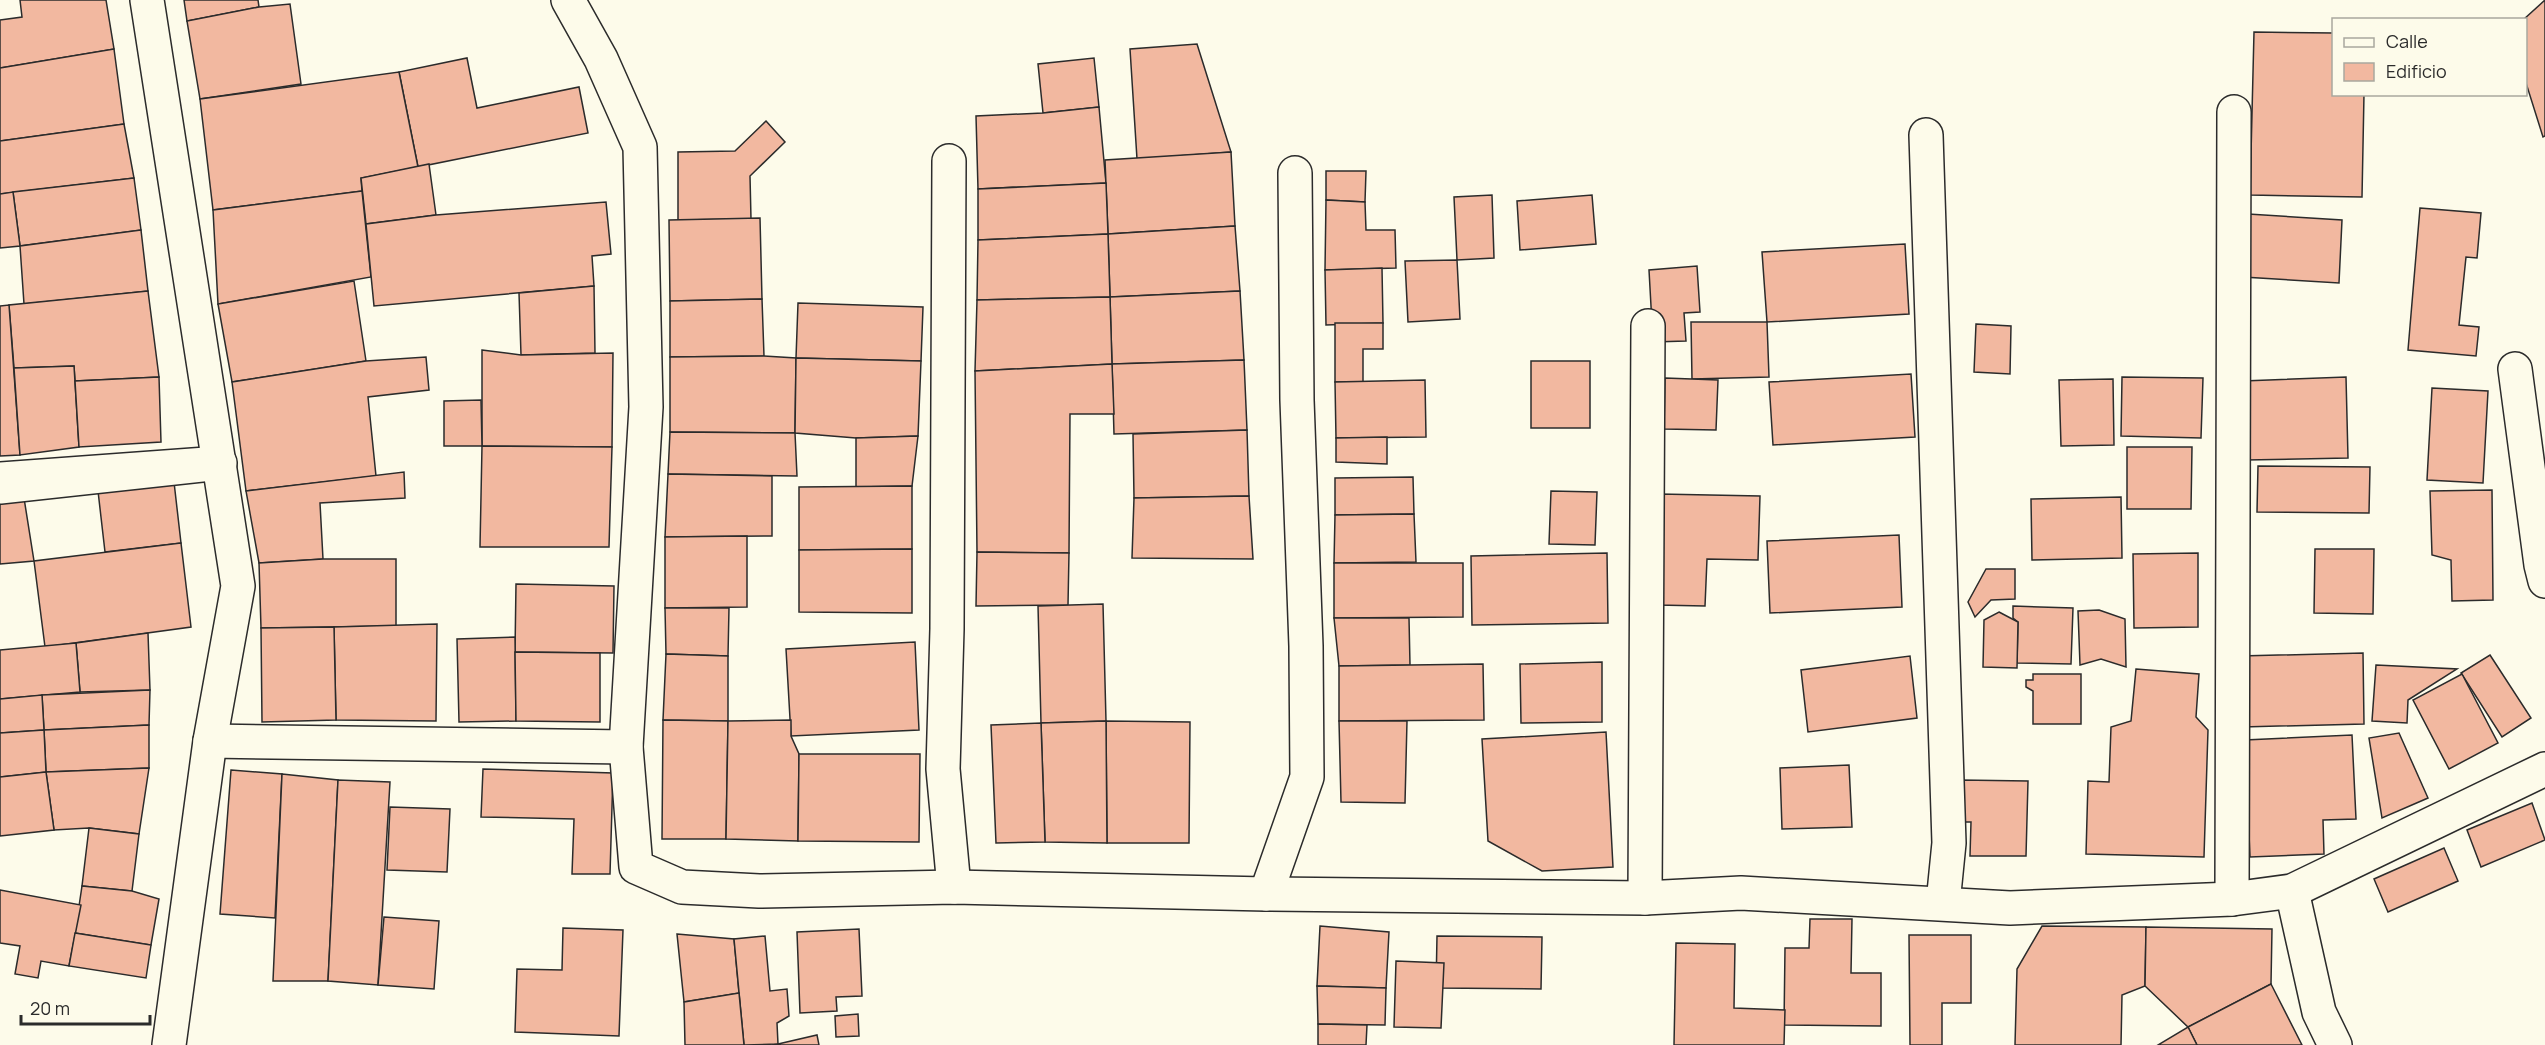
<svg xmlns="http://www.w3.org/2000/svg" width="2545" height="1045" font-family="Manrope,sans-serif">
	<rect width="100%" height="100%" fill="#fdfbea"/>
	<g fill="#f2b8a0" stroke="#2b2b2b" stroke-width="1.5">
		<polygon points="20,0 106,0 114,49 0,68 0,20 22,17"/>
		<polygon points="184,0 258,0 259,7 187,21"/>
		<polygon points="2545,0 2545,136 2543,137 2526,83 2526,20 2523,20"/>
		<polygon points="290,4 301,84 200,99 187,21 259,7"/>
		<polygon points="2254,32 2334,33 2334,94 2364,94 2362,197 2250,195"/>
		<polygon points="1197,44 1231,152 1137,159 1130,49"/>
		<polygon points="114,49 124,124 0,141 0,68"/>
		<polygon points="467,58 477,108 579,87 588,133 418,167 399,72"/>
		<polygon points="1094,58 1099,107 1043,113 1038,64"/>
		<polygon points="399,72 418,167 361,178 362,191 213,210 200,99"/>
		<polygon points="1099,107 1106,183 978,189 976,116 1043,113"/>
		<polygon points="766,121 785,142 750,176 751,219 678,220 678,152 735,151"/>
		<polygon points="124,124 134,178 0,194 0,141"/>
		<polygon points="1231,152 1235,226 1108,234 1105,160"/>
		<polygon points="429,164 436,215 366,224 361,178"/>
		<polygon points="1326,171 1366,171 1365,202 1326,200"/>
		<polygon points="134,178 141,230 20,246 13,192"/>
		<polygon points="1106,183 1108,234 978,240 978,189"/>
		<polygon points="362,191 371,277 218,304 213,210"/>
		<polygon points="13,192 20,246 0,248 0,194"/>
		<polygon points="1492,195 1494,258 1457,260 1454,197"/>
		<polygon points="1592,195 1596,244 1520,250 1517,201"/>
		<polygon points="1326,200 1365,202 1366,230 1395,230 1396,268 1325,270"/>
		<polygon points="606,202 611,254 592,256 594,286 374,306 366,224 436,215"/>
		<polygon points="2420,208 2481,213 2477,258 2466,257 2459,325 2479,327 2476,356 2408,350"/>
		<polygon points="2248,214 2342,220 2339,283 2243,277"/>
		<polygon points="760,218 762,299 670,301 669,220"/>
		<polygon points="1235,226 1240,291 1110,297 1108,234"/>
		<polygon points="141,230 148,291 24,304 20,246"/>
		<polygon points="1108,234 1110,297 977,300 978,240"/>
		<polygon points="1905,244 1909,314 1767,322 1762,252"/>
		<polygon points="1457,260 1460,319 1408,322 1405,261"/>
		<polygon points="1697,266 1700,312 1684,313 1686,341 1653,342 1649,270"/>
		<polygon points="1382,268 1383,323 1326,325 1325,270"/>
		<polygon points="354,281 366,361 232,382 218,304"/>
		<polygon points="594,286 595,353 521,355 519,293"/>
		<polygon points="148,291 159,377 75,381 74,366 14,368 9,305"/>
		<polygon points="1240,291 1244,360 1112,364 1110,297"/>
		<polygon points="1110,297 1112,364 975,371 977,300"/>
		<polygon points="762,299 764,356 670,357 670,301"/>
		<polygon points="798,303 923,307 921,361 796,358"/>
		<polygon points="9,305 20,455 0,456 0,306"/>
		<polygon points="1691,322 1767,322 1769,377 1692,379"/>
		<polygon points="1335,323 1383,323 1383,349 1363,349 1363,382 1335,382"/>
		<polygon points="1976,324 2011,326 2010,374 1974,372"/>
		<polygon points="482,350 521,355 613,353 612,447 482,446"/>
		<polygon points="764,356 796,358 795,433 670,432 670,357"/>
		<polygon points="426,357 429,390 368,397 376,476 246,491 232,382 366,361"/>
		<polygon points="796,358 921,361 918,436 856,438 795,433"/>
		<polygon points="1244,360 1247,430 1114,434 1112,364"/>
		<rect x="1531" y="361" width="59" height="67"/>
		<polygon points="1112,364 1114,414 1070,414 1069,553 977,552 975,371"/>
		<polygon points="74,366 79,447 20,455 14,368"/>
		<polygon points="1911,374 1915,437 1773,445 1769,382"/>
		<polygon points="159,377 161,442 79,447 75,381"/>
		<polygon points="2122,377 2203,378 2201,438 2121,436"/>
		<polygon points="2346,377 2348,458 2246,460 2243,381"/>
		<polygon points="1665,378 1718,380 1716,430 1664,429"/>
		<polygon points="2113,379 2114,445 2061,446 2059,380"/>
		<polygon points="1425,380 1426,437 1336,438 1335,382"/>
		<polygon points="2432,388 2488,391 2483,483 2427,480"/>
		<polygon points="481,400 482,446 444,446 444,401"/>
		<polygon points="1247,430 1249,496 1134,498 1133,434"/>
		<polygon points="670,432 795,433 797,476 668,474"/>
		<polygon points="918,436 912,486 856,487 856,438"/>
		<polygon points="1387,437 1387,464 1336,462 1336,438"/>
		<polygon points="482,446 612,447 609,547 480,547"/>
		<polygon points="2127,447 2192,447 2191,509 2127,509"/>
		<polygon points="2258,466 2370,467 2369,513 2257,512"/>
		<polygon points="404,472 405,498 320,503 323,559 259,563 246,491"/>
		<polygon points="668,474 772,476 772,536 665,537"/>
		<polygon points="1413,477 1414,514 1335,515 1335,478"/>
		<polygon points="174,482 181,543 105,552 98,491"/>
		<polygon points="912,486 912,549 799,550 799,487"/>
		<polygon points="2492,490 2493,600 2452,601 2451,560 2432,555 2430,491"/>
		<polygon points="1551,491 1597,492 1595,545 1549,544"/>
		<polygon points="1659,494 1760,496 1758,560 1707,559 1705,606 1657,605"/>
		<polygon points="1249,496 1253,559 1132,558 1134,498"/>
		<polygon points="2121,497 2122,558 2032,560 2031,499"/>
		<polygon points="24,498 34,561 0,564 0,501"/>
		<polygon points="1414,514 1416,562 1334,563 1335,515"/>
		<polygon points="1899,535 1902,607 1770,613 1767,541"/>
		<polygon points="747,536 747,607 665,608 665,537"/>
		<polygon points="181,543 191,627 45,647 34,561"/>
		<polygon points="912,549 912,613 799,612 799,550"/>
		<polygon points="2315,549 2374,549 2373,614 2314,613"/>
		<polygon points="977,552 1069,553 1068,605 976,606"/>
		<polygon points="1607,553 1608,623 1472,625 1471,556"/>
		<polygon points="2198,553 2198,627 2134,628 2133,554"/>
		<polygon points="323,559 396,559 396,626 261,628 259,563"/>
		<polygon points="1334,563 1463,563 1463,617 1334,618"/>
		<polygon points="1986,569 2015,569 2015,599 1991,600 1975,617 1968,602"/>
		<polygon points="516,584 614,586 613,653 515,652"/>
		<polygon points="1103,604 1106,721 1041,723 1038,606"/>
		<polygon points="2013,606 2073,608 2071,664 2017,663 2018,622 2013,618"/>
		<polygon points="665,608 729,608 728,656 666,654"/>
		<polygon points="2099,610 2125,619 2126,667 2101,659 2080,665 2078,611"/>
		<polygon points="1999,612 2018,622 2017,668 1983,667 1984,620"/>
		<polygon points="1334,618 1409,618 1410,665 1339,666"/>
		<polygon points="437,624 436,721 336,720 334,627"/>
		<polygon points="334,627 336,720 262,722 261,628"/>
		<polygon points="148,633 150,690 80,692 76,643"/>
		<polygon points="515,637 516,721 459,722 457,639"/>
		<polygon points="915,642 919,730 791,736 786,649"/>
		<polygon points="76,643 80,692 0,699 0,650"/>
		<polygon points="515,652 600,653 600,722 516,721"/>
		<polygon points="2363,653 2364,724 2242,727 2240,656"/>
		<polygon points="666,654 728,656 728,721 663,720"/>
		<polygon points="2490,655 2531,718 2502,737 2461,673"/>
		<polygon points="1910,656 1917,718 1808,732 1801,670"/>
		<polygon points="1602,662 1602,722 1521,723 1520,664"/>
		<polygon points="1483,664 1484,720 1339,721 1339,666"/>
		<polygon points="2376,665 2457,669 2408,700 2407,723 2372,721"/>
		<polygon points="2136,669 2199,674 2196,717 2208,730 2204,857 2086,854 2088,781 2109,782 2111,727 2131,721"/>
		<polygon points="2033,674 2081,674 2081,724 2033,724 2033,691 2026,687 2026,680 2033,680"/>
		<polygon points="2462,674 2498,743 2449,769 2413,700"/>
		<polygon points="150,690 149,725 44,730 42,695"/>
		<polygon points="42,695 44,730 0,733 0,699"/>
		<polygon points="663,720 728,721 726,839 662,839"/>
		<polygon points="791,720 791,736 799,754 798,841 726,839 728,721"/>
		<polygon points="1106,721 1190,722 1189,843 1107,843"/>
		<polygon points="1106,721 1107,843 1045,842 1041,723"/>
		<polygon points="1339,721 1407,721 1405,803 1341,802"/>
		<polygon points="1041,723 1045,842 996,843 991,725"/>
		<polygon points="149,725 149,768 46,772 44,730"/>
		<polygon points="44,730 46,772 0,777 0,733"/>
		<polygon points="1606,732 1613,867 1542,871 1488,841 1482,739"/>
		<polygon points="2399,733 2428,798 2382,818 2369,738"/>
		<polygon points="2352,735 2356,819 2323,820 2324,854 2250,857 2245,740"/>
		<polygon points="799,754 920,754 919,842 798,841"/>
		<polygon points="1849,765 1852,827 1782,829 1780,768"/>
		<polygon points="149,768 139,834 89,828 54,830 46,772"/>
		<polygon points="483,769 613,773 610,874 572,874 574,819 481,817"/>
		<polygon points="231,770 282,774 275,918 220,914"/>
		<polygon points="46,772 54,830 0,836 0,777"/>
		<polygon points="282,774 338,780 328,981 273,981"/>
		<polygon points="338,780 390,782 378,985 328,981"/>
		<polygon points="1960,780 2028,781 2026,856 1970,856 1971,822 1960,822"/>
		<polygon points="2532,803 2545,840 2481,867 2467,830"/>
		<polygon points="390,807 450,809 447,872 387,870"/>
		<polygon points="89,828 139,834 132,891 82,886"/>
		<polygon points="2444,848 2458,881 2388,912 2374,879"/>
		<polygon points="82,886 132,891 159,899 151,945 75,933"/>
		<polygon points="0,890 81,905 69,966 41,961 38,978 15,974 20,946 0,943"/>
		<polygon points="384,917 439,921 434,989 378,985"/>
		<polygon points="1810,919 1852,919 1851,973 1881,973 1881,1026 1784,1025 1785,948 1809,948"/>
		<polygon points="1320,926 1389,932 1386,988 1317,986"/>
		<polygon points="2042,926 2146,927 2145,986 2122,995 2121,1045 2015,1045 2017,969"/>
		<polygon points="2146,927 2272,929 2271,984 2188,1027 2145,986"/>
		<polygon points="563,928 623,930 619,1036 515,1032 517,969 562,970"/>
		<polygon points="859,929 862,996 836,997 837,1011 800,1013 797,932"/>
		<polygon points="75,933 151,945 146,978 69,966"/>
		<polygon points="677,934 734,939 739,993 684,1002"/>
		<polygon points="1909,935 1971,935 1971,1003 1942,1003 1942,1045 1910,1045"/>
		<polygon points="765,936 770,991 787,989 789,1016 777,1023 778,1044 744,1045 734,939"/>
		<polygon points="1437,936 1542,937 1541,989 1436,988"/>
		<polygon points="1676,943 1735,944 1734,1008 1785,1010 1784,1045 1674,1045"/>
		<polygon points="1396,961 1444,963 1441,1028 1394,1027"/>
		<polygon points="2271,984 2302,1045 2197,1045 2188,1027"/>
		<polygon points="1317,986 1386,988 1385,1025 1318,1024"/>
		<polygon points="739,993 744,1045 685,1045 684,1002"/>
		<polygon points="858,1014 859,1036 836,1037 835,1016"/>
		<polygon points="1318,1024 1367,1025 1366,1045 1318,1045"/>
		<polygon points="2188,1027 2197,1045 2158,1045"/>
		<polygon points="817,1035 819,1045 772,1045 778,1044"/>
	</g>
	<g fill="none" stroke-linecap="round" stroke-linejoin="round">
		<g stroke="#2b2b2b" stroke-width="36">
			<g id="minor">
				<polyline points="147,0 238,586 210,741 169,1045"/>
				<polyline points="568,0 601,59 640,147 646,407 626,747 636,867 682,887 759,891 954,887 1266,894 1645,898 1741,893 2010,908 2232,899 2292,891 2545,769"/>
				<polyline points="1926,135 1949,843 1943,903"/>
				<polyline points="949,161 947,629 943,769 954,887"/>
				<polyline points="2515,369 2541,565 2545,581"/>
				<polyline points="0,479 220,463 0,487"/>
				<polyline points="210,741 626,747"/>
				<polyline points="2292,891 2319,1012 2335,1045"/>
				<polyline points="1266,894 1307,777 1306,646 1297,400 1295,173"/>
				<polyline points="1645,898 1648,326"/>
				<polyline points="2232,899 2234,112"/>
			</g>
		</g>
		<use href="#minor" stroke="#fdfbea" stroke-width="33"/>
	</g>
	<rect x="2332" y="18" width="195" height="78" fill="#fdfbea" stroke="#a9a89e" stroke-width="1.5"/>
	<rect x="2344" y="38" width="30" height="9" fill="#fdfbea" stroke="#a9a89e" stroke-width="1.5"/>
	<text x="2386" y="48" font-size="18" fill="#2b2b2b">Calle</text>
	<rect x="2344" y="63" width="30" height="18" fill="#f2b8a0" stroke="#a9a89e" stroke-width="1.5"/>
	<text x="2386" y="78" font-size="18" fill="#2b2b2b">Edificio</text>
	<path d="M21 1015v9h129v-9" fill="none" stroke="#2b2b2b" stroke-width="3"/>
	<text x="30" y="1015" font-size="18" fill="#2b2b2b" stroke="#fdfbea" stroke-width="4.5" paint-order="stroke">20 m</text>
</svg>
